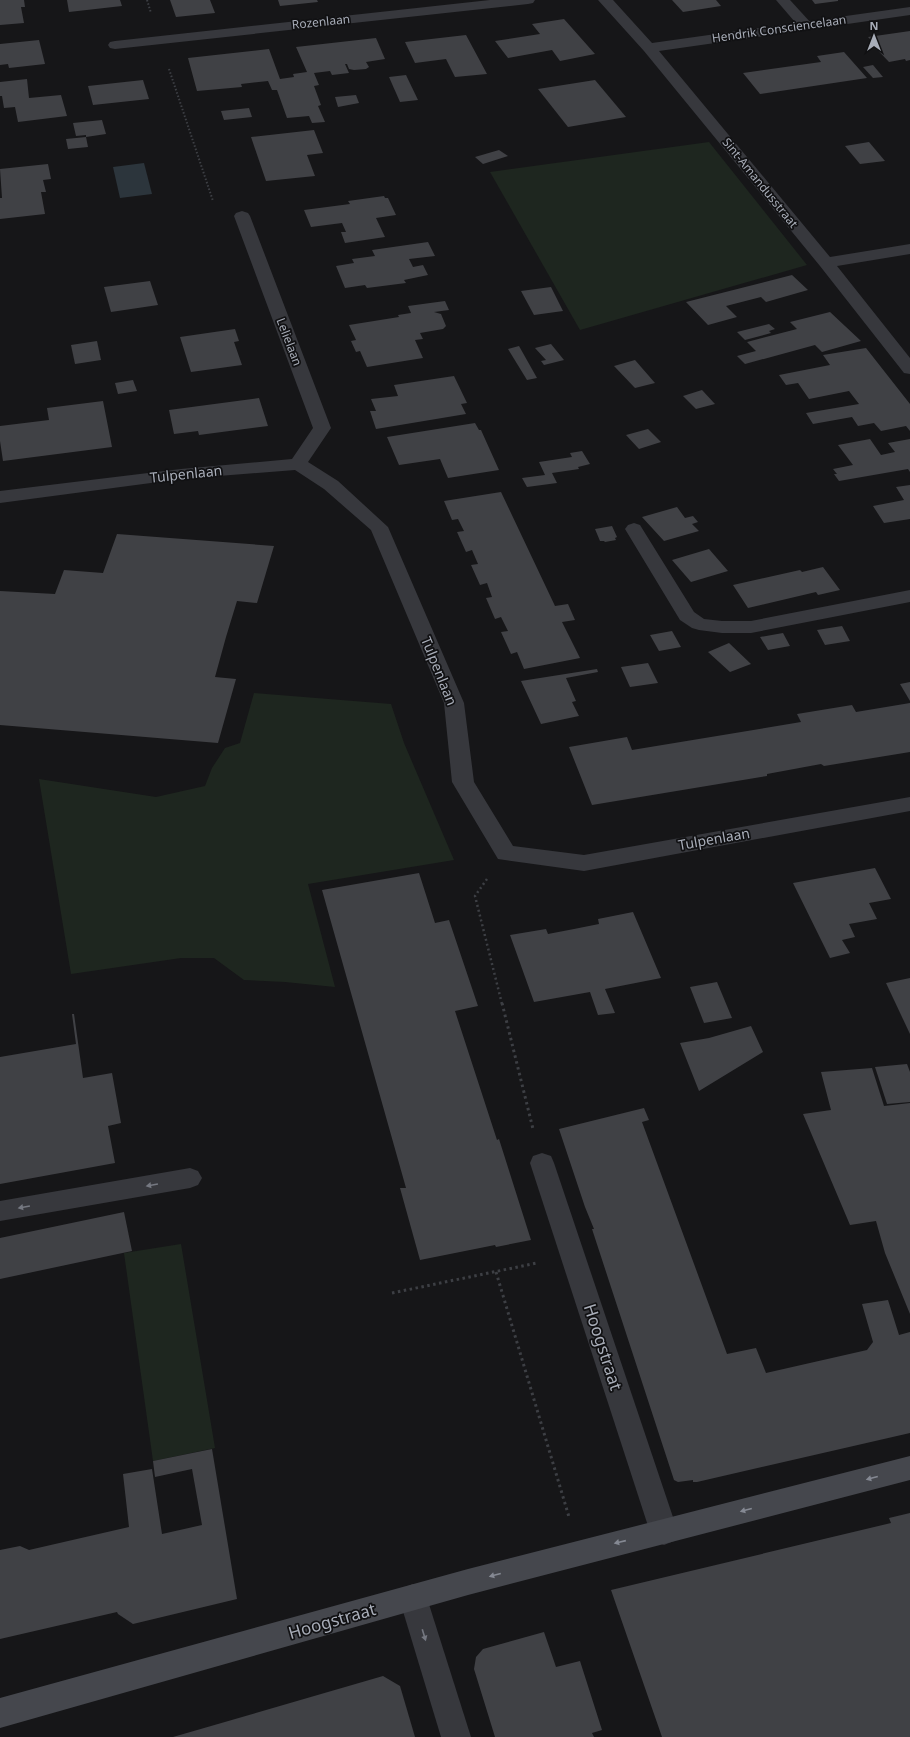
<svg xmlns="http://www.w3.org/2000/svg" width="910" height="1737" font-family="'Noto Sans',sans-serif">
	<rect width="100%" height="100%" fill="#161618"/>
	<g fill="#1e261f">
		<polygon points="709,142 807,265 580,330 490,172"/>
		<polygon points="254,693 391,704 404,743 454,860 308,884 335,987 285,982 244,980 214,958 181,958 71,974 39,779 156,797 205,786 212,768 225,748 240,743"/>
		<polygon points="181,1244 215,1448 153,1461 124,1253"/>
	</g>
	<polygon fill="#2c353c" points="144,163 152,194 120,198 113,167"/>
	<g fill="#404145">
		<polygon points="0,0 24,0 25,7 21,7 24,23 0,25"/>
		<polygon points="67,0 120,0 122,6 69,12"/>
		<polygon points="170,0 210,0 215,13 176,17"/>
		<polygon points="278,0 317,0 318,2 280,6"/>
		<polygon points="672,0 716,0 721,6 683,12"/>
		<polygon points="812,0 838,0 838,1 815,4"/>
		<polygon points="564,19 595,54 560,61 552,50 508,58 495,41 540,34 532,24"/>
		<polygon points="910,31 910,60 906,61 905,59 889,62 870,42 872,41 868,37"/>
		<polygon points="466,35 487,74 455,77 446,59 415,63 405,42"/>
		<polygon points="376,38 385,59 366,62 369,67 366,69 354,70 349,69 347,64 345,64 349,73 332,75 330,71 314,73 319,85 314,86 321,105 318,106 325,122 312,123 309,116 287,118 277,90 272,90 268,81 241,84 242,87 197,91 188,58 269,49 280,79 294,77 293,74 307,72 296,47"/>
		<polygon points="39,40 45,64 9,68 8,64 0,65 0,44"/>
		<polygon points="844,52 867,78 760,94 743,73 821,62 817,56"/>
		<polygon points="873,65 883,77 873,78 863,67"/>
		<polygon points="406,75 418,100 400,102 389,77"/>
		<polygon points="27,79 29,98 61,95 67,116 18,122 15,107 4,108 2,96 0,96 0,82"/>
		<polygon points="143,80 149,99 93,105 88,86"/>
		<polygon points="595,80 626,117 568,127 538,89"/>
		<polygon points="356,95 359,103 338,107 335,97"/>
		<polygon points="249,108 252,117 224,120 221,111"/>
		<polygon points="102,120 106,134 86,137 88,147 68,149 66,139 86,137 86,135 76,136 73,123"/>
		<polygon points="314,130 323,153 307,155 315,176 266,181 251,137"/>
		<polygon points="869,142 885,161 860,164 845,146"/>
		<polygon points="499,150 508,156 483,164 475,157"/>
		<polygon points="48,164 51,179 43,180 46,192 41,192 45,214 0,219 0,198 2,198 0,169"/>
		<polygon points="384,196 385,198 388,198 396,215 376,218 385,237 345,243 341,232 346,232 342,223 311,227 304,210 350,204 348,201"/>
		<polygon points="428,242 435,256 409,259 413,267 423,265 428,275 404,280 406,283 367,288 365,285 345,288 336,266 354,263 352,259 375,256 372,250"/>
		<polygon points="792,275 808,290 766,302 761,297 726,306 737,317 708,325 686,302"/>
		<polygon points="150,281 158,305 111,312 104,287"/>
		<polygon points="551,287 563,311 534,315 521,291"/>
		<polygon points="445,301 449,310 434,312 441,314 446,326 443,329 420,333 423,339 415,340 423,358 367,367 360,351 356,352 351,341 356,340 349,325 399,317 398,315 411,313 408,306"/>
		<polygon points="830,312 861,341 822,352 815,345 745,364 737,356 756,351 747,342 797,329 790,322"/>
		<polygon points="769,324 775,329 769,331 771,333 745,340 737,332"/>
		<polygon points="235,329 239,341 234,342 242,365 191,372 180,337"/>
		<polygon points="97,341 101,360 75,364 71,345"/>
		<polygon points="551,344 564,360 544,365 541,361 546,360 535,348"/>
		<polygon points="519,346 537,378 527,380 508,349"/>
		<polygon points="866,348 910,404 910,431 906,426 881,431 874,423 858,426 852,417 813,424 806,413 859,404 849,391 809,399 798,383 786,385 779,375 830,365 823,355"/>
		<polygon points="635,360 655,383 635,388 614,366"/>
		<polygon points="454,376 467,403 461,404 466,414 376,429 370,411 376,411 371,399 398,396 394,385"/>
		<polygon points="133,380 137,391 118,394 115,383"/>
		<polygon points="702,390 715,404 696,409 683,396"/>
		<polygon points="259,398 268,426 199,435 198,431 174,434 169,410"/>
		<polygon points="103,401 112,447 3,461 0,441 0,426 49,420 47,408"/>
		<polygon points="475,423 479,430 481,430 499,470 448,478 440,459 399,465 387,437"/>
		<polygon points="648,429 661,442 639,449 626,435"/>
		<polygon points="870,439 881,455 895,452 888,443 910,439 910,472 908,469 839,481 834,474 837,474 833,469 853,465 838,445"/>
		<polygon points="582,451 590,464 578,467 579,469 552,473 557,483 527,487 522,478 545,475 539,462 572,457 570,453"/>
		<polygon points="910,485 910,519 884,523 873,506 904,500 896,487"/>
		<polygon points="501,492 555,606 568,604 575,620 562,622 580,658 524,669 517,652 511,654 501,632 508,631 501,617 495,619 486,598 492,597 487,583 480,585 471,565 478,564 472,550 466,552 457,532 464,531 458,519 452,520 444,501"/>
		<polygon points="677,507 685,518 693,516 698,522 692,524 699,531 664,541 642,517"/>
		<polygon points="612,526 617,537 615,538 616,540 605,542 604,541 600,541 595,529"/>
		<polygon points="117,534 274,546 257,603 237,601 226,637 215,677 236,679 218,743 0,725 0,591 55,594 64,570 103,573"/>
		<polygon points="709,549 728,571 691,582 672,560"/>
		<polygon points="823,567 840,590 818,595 816,592 748,608 733,585 800,570 802,572"/>
		<polygon points="842,626 850,641 825,645 817,630"/>
		<polygon points="672,631 681,647 659,651 650,635"/>
		<polygon points="783,633 790,646 768,650 760,637"/>
		<polygon points="729,643 751,664 730,672 708,652"/>
		<polygon points="648,663 658,683 630,687 621,667"/>
		<polygon points="597,669 598,672 566,678 576,701 572,702 579,716 541,724 521,681"/>
		<polygon points="910,682 910,701 900,684"/>
		<polygon points="910,703 910,752 824,766 821,764 767,774 767,776 592,805 569,747 627,737 632,750 801,722 797,714 852,705 856,712"/>
		<polygon points="875,868 891,899 869,903 877,919 849,924 855,937 842,940 850,953 830,958 793,883"/>
		<polygon points="419,873 435,923 449,920 478,1006 455,1011 497,1140 499,1139 531,1240 496,1247 495,1245 420,1260 400,1188 406,1188 322,890"/>
		<polygon points="633,912 661,978 605,989 615,1013 598,1015 590,992 534,1002 510,935 546,929 548,934 574,929 599,924 598,919"/>
		<polygon points="910,978 910,1034 886,983"/>
		<polygon points="717,982 732,1018 704,1023 690,987"/>
		<polygon points="72,1014 74,1014 83,1078 112,1073 121,1123 108,1126 115,1163 0,1184 0,1057 76,1044"/>
		<polygon points="751,1026 763,1052 699,1091 680,1043 709,1038"/>
		<polygon points="907,1064 910,1072 910,1102 887,1104 875,1067"/>
		<polygon points="872,1068 884,1106 910,1103 910,1314 885,1253 876,1221 850,1225 803,1114 831,1110 821,1072"/>
		<polygon points="644,1108 649,1120 642,1122 727,1354 756,1348 766,1373 867,1350 873,1342 862,1304 888,1300 899,1335 910,1332 910,1433 697,1482 693,1482 693,1480 678,1482 674,1480 592,1229 594,1229 585,1207 559,1129"/>
		<polygon points="124,1212 132,1251 0,1279 0,1238"/>
		<polygon points="212,1449 237,1599 133,1624 118,1614 117,1612 0,1639 0,1550 20,1546 29,1550 129,1527 123,1474 152,1469 162,1534 202,1525 192,1469 155,1477 153,1461"/>
		<polygon points="910,1513 910,1737 662,1737 611,1590 891,1523 889,1518"/>
		<polygon points="544,1632 556,1667 580,1661 602,1730 592,1733 594,1737 495,1737 474,1669 476,1657 483,1649"/>
		<polygon points="383,1676 400,1686 415,1737 173,1737"/>
	</g>
	<g fill="none" stroke-linecap="round" stroke-linejoin="round">
		<g stroke="#3d3f44" stroke-width="2" stroke-dasharray="1.5 2" stroke-linecap="butt">
			<polyline points="147,0 151,13"/>
			<polyline points="169,69 213,201"/>
		</g>
		<polyline stroke="#3d3f44" stroke-width="2.5" stroke-dasharray="2 3" stroke-linecap="butt" points="487,879 475,896 502,1004"/>
		<g stroke="#3d3f44" stroke-width="3" stroke-dasharray="2.5 3.5" stroke-linecap="butt">
			<polyline points="502,1003 533,1129"/>
			<polyline points="496,1272 569,1517"/>
			<polyline points="392,1293 537,1263"/>
		</g>
		<g fill="#37383d" fill-rule="evenodd">
			<polygon points="776,0 790,0 811,23 813,26 811,29 801,29"/>
			<polygon points="634,523 640,525 694,612 704,619 722,621 751,621 910,590 910,602 751,633 722,633 699,630 692,628 680,620 625,529 628,525"/>
			<polygon points="190,1168 198,1171 202,1178 198,1185 190,1188 0,1221 0,1201"/>
		</g>
		<g fill="#37383d" fill-rule="evenodd">
			<polygon points="490,0 535,0 533,3 528,4 115,49 110,48 108,45 110,42 115,41"/>
			<polygon points="598,0 613,0 652,43 910,7 910,15 659,51 830,257 910,244 910,254 837,266 910,358 910,374 904,373 820,266 644,51"/>
			<polygon points="242,211 248,213 250,216 331,428 308,462 338,481 388,527 464,703 474,782 513,846 584,855 910,797 910,811 584,871 498,859 452,782 444,703 371,530 324,489 295,470 181,479 0,503 0,491 181,469 292,459 313,428 234,216 236,213"/>
			<polygon points="542,1153 551,1156 554,1163 678,1532 674,1541 664,1545 654,1541 650,1532 530,1163 533,1156"/>
			<polygon points="413,1584 423,1588 427,1598 471,1737 441,1737 399,1598 403,1588"/>
		</g>
		<polygon fill="#45474d" fill-rule="evenodd" points="910,1456 910,1480 468,1595 0,1728 0,1698 468,1569"/>
	</g>
	<defs><path id="oneway-solid" d="M-6-.8H1V-3.2L6.5 0L1 3.2V.8H-6Z"/></defs>
	<g fill="#757881">
		<use href="#oneway-solid" transform="translate(152 1185) rotate(170)"/>
		<use href="#oneway-solid" transform="translate(24 1207) rotate(170)"/>
		<use href="#oneway-solid" transform="translate(424 1635) rotate(73)"/>
	</g>
	<g fill="#858993">
		<use href="#oneway-solid" transform="translate(872 1478) rotate(165)"/>
		<use href="#oneway-solid" transform="translate(746 1510) rotate(165)"/>
		<use href="#oneway-solid" transform="translate(620 1542) rotate(167)"/>
		<use href="#oneway-solid" transform="translate(495 1575) rotate(165)"/>
	</g>
	<g text-anchor="middle" stroke-width="3.5" stroke-linejoin="round" paint-order="stroke">
		<g font-size="12" fill="#a8adb8" stroke="#111113">
			<text transform="translate(321 22) rotate(-6)" y="4">Rozenlaan</text>
			<text transform="translate(779 29) rotate(-8)" y="4">Hendrik Consciencelaan</text>
			<text transform="translate(760 183) rotate(51)" y="4">Sint-Amandusstraat</text>
			<text transform="translate(289 342) rotate(69)" y="4">Lelielaan</text>
		</g>
		<g font-size="14" fill="#a8adb8" stroke="#111113">
			<text transform="translate(186 474) rotate(-6)" y="5">Tulpenlaan</text>
			<text transform="translate(439 671) rotate(68)" y="5">Tulpenlaan</text>
			<text transform="translate(714 839) rotate(-10)" y="5">Tulpenlaan</text>
		</g>
		<g font-size="17" fill="#a8adb8" stroke="#111113">
			<text transform="translate(603 1347) rotate(72)" y="6">Hoogstraat</text>
			<text transform="translate(332 1621) rotate(-16)" y="6">Hoogstraat</text>
		</g>
	</g>
	<g transform="translate(874 36)" stroke="#111113" stroke-width="3" paint-order="stroke">
	<path d="M0-3L7 15L0 10L-7 15Z" fill="#a8adb8"/>
	<text y="-6" font-size="11" font-weight="bold" text-anchor="middle" fill="#a8adb8">N</text>
	</g>
</svg>
